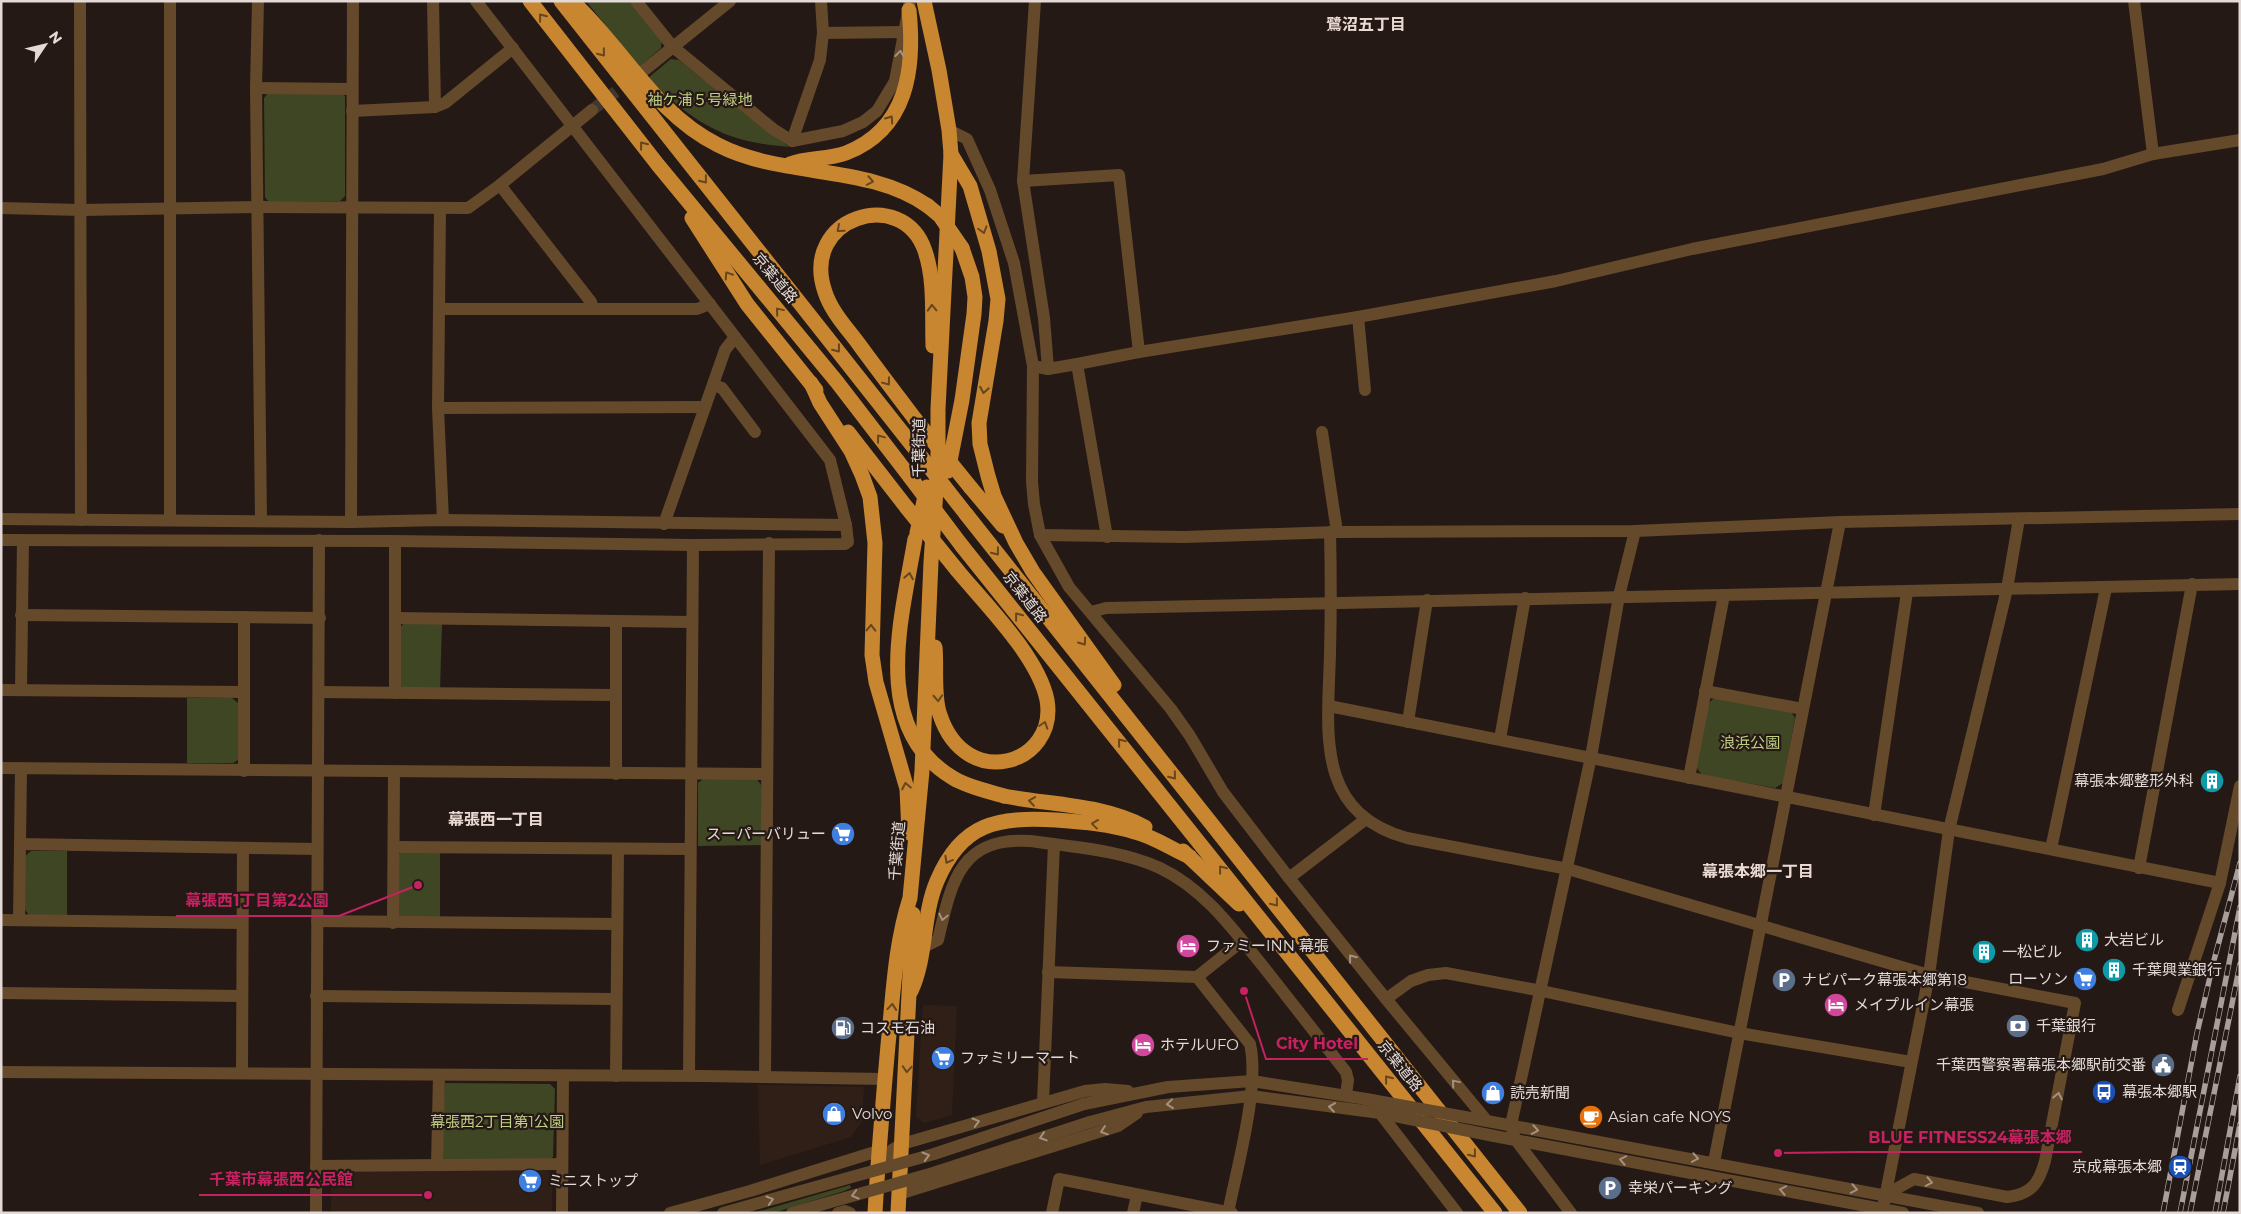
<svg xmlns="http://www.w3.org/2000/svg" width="2241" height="1214" font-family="Montserrat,'Noto Sans JP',sans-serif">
	<rect width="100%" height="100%" fill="#251915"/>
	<g fill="#301f17">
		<polygon points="923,1005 957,1006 952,1115 924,1123 916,1117"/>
		<polygon points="758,1085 864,1087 862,1121 851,1137 760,1165"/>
		<polygon points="334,1169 548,1171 552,1177 552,1213 331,1213 331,1174"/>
	</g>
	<g fill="#3f4624">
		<polygon points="586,1 631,1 662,40 661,48 639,67"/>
		<path d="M 671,59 L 679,60 L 789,147 C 723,142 694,123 648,78 Z"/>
		<polygon points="269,92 340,92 345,96 345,196 340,201 268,201 265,197 264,98"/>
		<polygon points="404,623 442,624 440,690 403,689 399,685 400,628"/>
		<polygon points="1716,696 1790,710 1795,718 1783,783 1775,788 1702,775 1696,767 1708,704"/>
		<polygon points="187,698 232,698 238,703 238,760 233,763 187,763"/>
		<polygon points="756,778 761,785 761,845 698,846 698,783 703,779"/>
		<polygon points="31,851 67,851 67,916 30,916 25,910 24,857"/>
		<polygon points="402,852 440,853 440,920 401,920 396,914 397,856"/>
		<polygon points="445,1083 550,1084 555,1089 553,1157 547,1161 443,1160 440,1156"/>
		<polygon points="850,1185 851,1188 844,1191 773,1213 753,1213"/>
	</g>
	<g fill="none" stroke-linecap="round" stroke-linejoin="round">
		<polyline stroke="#423632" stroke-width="12" stroke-dasharray="12 6" stroke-linecap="butt" points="592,110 634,78"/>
		<g stroke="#64492b" stroke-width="12">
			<polyline points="80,1 81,520"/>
			<polyline points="170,1 170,520"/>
			<polyline points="258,1 256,88 261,521"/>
			<polyline points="433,1 435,107"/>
			<polyline points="636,1 673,47 773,129 792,141 843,131 863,122 877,111 895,81 910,1"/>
			<polyline points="1035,1 1023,181 1044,318 1048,369"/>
			<polyline points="2134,1 2153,154"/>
			<polyline points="823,33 903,32"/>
			<polyline points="642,72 730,1"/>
			<polyline points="256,88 352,89"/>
			<polyline points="352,111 435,107 445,103 513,48"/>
			<polyline points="949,130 967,139 990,190 1014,263 1033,366 1032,482 1034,504 1040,535 1069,587 1171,709 1190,736 1223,792 1289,878 1366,819"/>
			<polyline points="792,141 820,60 823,33 821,1"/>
			<polyline points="1023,181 1119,175 1139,352"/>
			<polyline points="500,185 591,302 593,309"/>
			<polyline points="1,208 81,210 259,207 468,208 500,185 592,110"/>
			<polyline points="440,208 438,408 443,520"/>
			<polyline points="440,309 697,309 710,304"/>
			<polyline points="1358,317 1365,390"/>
			<polyline points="1077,364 1107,537"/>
			<polyline points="1033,366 1048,369 1077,364 1139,352 1358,317 1556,281 1692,249 2103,169 2153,154 2240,140"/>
			<polyline points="713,385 722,388 755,432"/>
			<polyline points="438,408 705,407"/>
			<polyline points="1322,432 1337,532"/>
			<polyline points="1,519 351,522 443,520 846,525"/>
			<polyline points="351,522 353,1"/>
			<polyline points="664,524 725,350 735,337"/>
			<path d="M 1330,532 C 1331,573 1331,614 1330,654 C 1328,731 1314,812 1407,838 L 1568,869 L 1929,975 L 2075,1003 L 2045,1161 C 2039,1183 2032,1194 2007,1197 L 1914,1179 L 1885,1195"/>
			<polyline points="1040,535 1184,537 1337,532 1635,531 1840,522 2240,514"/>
			<polyline points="1,540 395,541 693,545 845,544 848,542 846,525 830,460 476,1"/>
			<polyline points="1091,612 1106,608 2240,584"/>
			<polyline points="21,615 320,618"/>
			<polyline points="395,618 692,622"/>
			<polyline points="1,690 243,692"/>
			<polyline points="21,690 23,540"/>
			<polyline points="1705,691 1803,709"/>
			<polyline points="319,692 616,695"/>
			<polyline points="395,693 395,541"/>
			<polyline points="1329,706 2220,883"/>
			<polyline points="1408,722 1427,600"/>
			<polyline points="1500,739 1525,598"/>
			<polyline points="1,768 767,774"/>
			<polyline points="244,771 244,617"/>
			<polyline points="616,774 616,621"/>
			<polyline points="1689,778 1724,595"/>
			<polyline points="1874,815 1907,592"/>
			<polyline points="20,844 317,849"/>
			<polyline points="394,847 690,849"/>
			<polyline points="2051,849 2106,588"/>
			<polyline points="2139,868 2192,584"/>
			<polyline points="1289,878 1386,999 1487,1121 1978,1213"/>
			<polyline points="1,920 242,923"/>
			<polyline points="19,920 21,768"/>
			<polyline points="317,921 617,924"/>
			<polyline points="393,923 394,772"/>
			<path d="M 922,948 L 938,940 C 951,884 959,836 1030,841 C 1073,847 1120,850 1160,868 C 1206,890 1235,932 1266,970 C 1293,1004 1319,1038 1346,1072 L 1348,1080 L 1346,1095"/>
			<polyline points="1048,972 1197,977 1242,941"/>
			<path d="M 1197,977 L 1250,1044 C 1260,1087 1237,1167 1228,1213"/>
			<polyline points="1,993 242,996"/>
			<polyline points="316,996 616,999"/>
			<polyline points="1386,999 1411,981 1428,975 1446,973 1542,991 1739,1033 1911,1062"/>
			<polyline points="2178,1010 2220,883 2240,786"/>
			<polyline points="1,1072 704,1076 885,1079"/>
			<polyline points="242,1073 243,848"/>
			<polyline points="616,1076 618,850"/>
			<polyline points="689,1076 693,545"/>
			<polyline points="765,1077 769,543"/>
			<polyline points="1043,1102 1054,844"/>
			<polyline points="1084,1104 1168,1087 1252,1081 1366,1099"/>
			<polyline points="1090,1122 1146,1107 1251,1096 1380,1113 1457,1213"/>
			<polyline points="1494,1136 1903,1213"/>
			<polyline points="1714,1162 1840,522"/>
			<polyline points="437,1165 439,1075"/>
			<polyline points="316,1166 562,1164"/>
			<polyline points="878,1173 892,1150 902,1144 1085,1091 1105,1089 1128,1091"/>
			<polyline points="899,1194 1118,1126 1137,1113"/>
			<polyline points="316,1213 319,540"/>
			<polyline points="562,1213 563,1076"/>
			<polyline points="670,1213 750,1191 878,1151"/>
			<polyline points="838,1213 845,1211 850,1213"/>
			<polyline points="1052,1213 1059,1179 1232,1213"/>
			<polyline points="1133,1213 1137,1195"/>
			<polyline points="1571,1213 1515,1139 1511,1125 1591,757 1619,596 1635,531"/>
			<polyline points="1882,1213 1929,975 1949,830 2007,589 2019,519"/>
		</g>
		<g stroke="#c7862f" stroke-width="15">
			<polyline points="530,1 658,165 837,382 910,477"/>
			<polyline points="561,1 912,445"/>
			<path d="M 573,2 C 623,48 655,114 718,145 C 784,179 866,163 928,206"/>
			<polyline points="951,154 970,186 989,251 998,299 996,321 979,423 980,444 988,476 994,496 1016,543 1033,572 1114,685"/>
			<path d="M 790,164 C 808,157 827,160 846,153 C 908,129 915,68 909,10"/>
			<polyline points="692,218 747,304 816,390"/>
			<polyline points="811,383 820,403 851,451 862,475 870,497 875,543 872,655 876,682 907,789 909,833"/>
			<path d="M 915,419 C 896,394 877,369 858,343 C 846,327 831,311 825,292 C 799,217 903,185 925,251 C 935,280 932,315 933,346"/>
			<polyline points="848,432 907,508"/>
			<polyline points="948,471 962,400 974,314 975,297 972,277 962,248"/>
			<polyline points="971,488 1003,526"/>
			<polyline points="966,514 1520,1213"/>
			<polyline points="917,533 927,487"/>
			<polyline points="962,546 1495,1213"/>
			<path d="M 935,647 C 937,667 933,697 940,715 C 966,793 1058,764 1047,700 C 1038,656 985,604 957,570"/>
			<path d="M 1004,796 C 1051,805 1102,804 1145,827"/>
			<polyline points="1183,851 1239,904"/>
			<path d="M 911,991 C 927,957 922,916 937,881 C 962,822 998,817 1056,820 C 1083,822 1110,824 1135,832 C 1155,837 1171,849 1190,857"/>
			<path d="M 875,1213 C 878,1157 883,1101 888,1045 C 893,996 895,944 910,898 L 922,771 L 931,562 L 938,461 L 938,409 L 951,154 L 949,130 L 939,70 L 924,1"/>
			<polyline points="898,1213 913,914"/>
		</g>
		<g stroke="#a89e9b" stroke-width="5.5">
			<g id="rail">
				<polyline points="2163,1213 2197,1033 2213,964 2240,863"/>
				<polyline points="2180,1213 2240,907"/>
				<polyline points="2190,1213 2240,964"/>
				<polyline points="2215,1213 2240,1076"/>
				<polyline points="2223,1213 2240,1124"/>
			</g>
		</g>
		<use href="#rail" stroke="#251915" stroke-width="4" stroke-dasharray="11" stroke-linecap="butt"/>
		<g stroke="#64492b" stroke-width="12">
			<polyline points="1366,1099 1487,1121"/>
			<polyline points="1380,1113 1494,1136"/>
			<polyline points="723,1213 934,1154 1084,1104"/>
			<polyline points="792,1213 933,1173 1090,1122"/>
		</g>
		<g stroke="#c7862f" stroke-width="15">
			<polyline points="928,206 940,216 962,248"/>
			<polyline points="915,419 971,488"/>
			<polyline points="912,445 966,514"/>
			<polyline points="910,477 962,546"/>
			<polyline points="907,508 957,570"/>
			<path d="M 915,539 C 902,617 869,728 953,778 C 968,787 987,791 1004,796"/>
		</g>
	</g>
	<defs><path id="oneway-chevron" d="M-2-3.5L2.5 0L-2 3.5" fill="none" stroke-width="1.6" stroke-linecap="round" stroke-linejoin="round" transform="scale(1.25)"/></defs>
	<g stroke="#66451f">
		<use href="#oneway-chevron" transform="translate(542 17) rotate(-128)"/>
		<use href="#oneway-chevron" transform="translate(602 53) rotate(51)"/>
		<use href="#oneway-chevron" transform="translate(890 119) rotate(-55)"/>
		<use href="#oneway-chevron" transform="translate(643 145) rotate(-128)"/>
		<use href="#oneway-chevron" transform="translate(704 180) rotate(52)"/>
		<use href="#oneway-chevron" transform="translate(870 181) rotate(11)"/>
		<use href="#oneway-chevron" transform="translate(840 229) rotate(139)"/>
		<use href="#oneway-chevron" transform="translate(983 230) rotate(74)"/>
		<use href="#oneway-chevron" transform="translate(728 275) rotate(-123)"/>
		<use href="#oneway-chevron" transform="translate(932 308) rotate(-92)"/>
		<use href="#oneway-chevron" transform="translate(779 311) rotate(-130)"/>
		<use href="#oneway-chevron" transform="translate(837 349) rotate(52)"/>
		<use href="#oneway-chevron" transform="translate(887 382) rotate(53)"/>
		<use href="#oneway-chevron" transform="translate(984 390) rotate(100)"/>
		<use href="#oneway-chevron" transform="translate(880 438) rotate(-127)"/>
		<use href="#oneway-chevron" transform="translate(996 552) rotate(52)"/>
		<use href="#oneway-chevron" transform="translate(909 576) rotate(-80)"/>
		<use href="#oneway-chevron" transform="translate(1018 616) rotate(-128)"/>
		<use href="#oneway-chevron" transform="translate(871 628) rotate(-89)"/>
		<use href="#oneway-chevron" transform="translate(1083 642) rotate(55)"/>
		<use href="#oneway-chevron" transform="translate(938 698) rotate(87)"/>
		<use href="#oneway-chevron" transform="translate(1044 725) rotate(-72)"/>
		<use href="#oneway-chevron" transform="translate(1121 742) rotate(-129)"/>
		<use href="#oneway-chevron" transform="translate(1173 776) rotate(51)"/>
		<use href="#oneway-chevron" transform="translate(906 786) rotate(-101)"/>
		<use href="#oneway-chevron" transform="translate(1032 801) rotate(-172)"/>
		<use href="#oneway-chevron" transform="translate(1095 824) rotate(-173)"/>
		<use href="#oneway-chevron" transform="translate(948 860) rotate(119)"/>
		<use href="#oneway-chevron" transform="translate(1222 869) rotate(-128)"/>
		<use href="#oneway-chevron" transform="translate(1275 903) rotate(51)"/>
		<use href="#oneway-chevron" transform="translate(892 1007) rotate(-85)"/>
		<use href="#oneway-chevron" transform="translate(907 1069) rotate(94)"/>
		<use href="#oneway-chevron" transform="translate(1388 1079) rotate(-129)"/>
		<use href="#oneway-chevron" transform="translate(1473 1154) rotate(52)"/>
	</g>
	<g stroke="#a49281">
		<use href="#oneway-chevron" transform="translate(900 54) rotate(-84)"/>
		<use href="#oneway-chevron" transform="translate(943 917) rotate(103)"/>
		<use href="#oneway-chevron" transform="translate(1352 958) rotate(-128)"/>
		<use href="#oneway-chevron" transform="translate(1455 1083) rotate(-130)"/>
		<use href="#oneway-chevron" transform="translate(2058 1096) rotate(-79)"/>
		<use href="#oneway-chevron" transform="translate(1170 1104) rotate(174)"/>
		<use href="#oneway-chevron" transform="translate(1332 1107) rotate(-172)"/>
		<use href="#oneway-chevron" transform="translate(976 1122) rotate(-16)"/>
		<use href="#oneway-chevron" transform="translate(1535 1130) rotate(10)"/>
		<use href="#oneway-chevron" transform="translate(1104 1131) rotate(161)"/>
		<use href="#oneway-chevron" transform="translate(1043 1137) rotate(162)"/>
		<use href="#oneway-chevron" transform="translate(926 1156) rotate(-16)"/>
		<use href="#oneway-chevron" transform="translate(1695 1158) rotate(10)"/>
		<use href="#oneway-chevron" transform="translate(1623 1160) rotate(-169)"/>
		<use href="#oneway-chevron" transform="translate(1929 1182) rotate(11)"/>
		<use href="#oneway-chevron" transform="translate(1854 1189) rotate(11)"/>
		<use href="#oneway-chevron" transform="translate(1783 1190) rotate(-169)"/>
		<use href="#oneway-chevron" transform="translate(855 1195) rotate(164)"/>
		<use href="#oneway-chevron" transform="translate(770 1200) rotate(-16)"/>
	</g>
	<defs>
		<g id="building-disc" transform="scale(1.25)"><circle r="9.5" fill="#0f9aa8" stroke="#251915"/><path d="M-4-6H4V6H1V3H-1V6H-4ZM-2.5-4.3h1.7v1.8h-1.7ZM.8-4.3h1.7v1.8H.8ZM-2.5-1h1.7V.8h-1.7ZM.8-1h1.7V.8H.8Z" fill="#fff"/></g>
		<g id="supermarket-disc" transform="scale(1.25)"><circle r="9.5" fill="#3f7fe0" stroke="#251915"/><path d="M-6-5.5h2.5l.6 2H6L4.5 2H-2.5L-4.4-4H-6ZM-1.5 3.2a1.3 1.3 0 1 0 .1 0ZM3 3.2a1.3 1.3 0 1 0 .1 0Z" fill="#fff"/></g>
		<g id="hotel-disc" transform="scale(1.25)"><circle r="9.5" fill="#d1479c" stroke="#251915"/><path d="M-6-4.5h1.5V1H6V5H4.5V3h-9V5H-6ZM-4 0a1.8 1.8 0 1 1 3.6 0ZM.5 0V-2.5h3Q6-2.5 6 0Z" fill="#fff"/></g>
		<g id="parking-disc" transform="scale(1.25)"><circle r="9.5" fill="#5c6f8a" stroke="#251915"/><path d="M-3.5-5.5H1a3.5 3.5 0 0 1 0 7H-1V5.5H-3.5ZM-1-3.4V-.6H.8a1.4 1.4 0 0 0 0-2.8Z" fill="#fff"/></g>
		<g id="bank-disc" transform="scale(1.25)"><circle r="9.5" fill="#5c6f8a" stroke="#251915"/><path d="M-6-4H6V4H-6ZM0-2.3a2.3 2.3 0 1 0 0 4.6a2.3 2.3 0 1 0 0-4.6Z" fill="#fff"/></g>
		<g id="fuel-disc" transform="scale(1.25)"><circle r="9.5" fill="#5c6f8a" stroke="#251915"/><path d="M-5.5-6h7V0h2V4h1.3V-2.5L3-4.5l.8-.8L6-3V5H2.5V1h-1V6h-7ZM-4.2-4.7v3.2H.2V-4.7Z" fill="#fff"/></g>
		<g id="civic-disc" transform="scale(1.25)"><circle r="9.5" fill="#5c6f8a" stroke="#251915"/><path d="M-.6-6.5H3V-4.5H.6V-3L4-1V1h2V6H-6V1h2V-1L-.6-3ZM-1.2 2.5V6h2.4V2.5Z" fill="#fff"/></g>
		<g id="bus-disc" transform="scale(1.25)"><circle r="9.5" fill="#1a4fb4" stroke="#251915"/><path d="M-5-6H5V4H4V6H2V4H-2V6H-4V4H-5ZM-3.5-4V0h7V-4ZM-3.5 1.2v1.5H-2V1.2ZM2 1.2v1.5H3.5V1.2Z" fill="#fff"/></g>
		<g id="shop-disc" transform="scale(1.25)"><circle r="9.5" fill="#3f7fe0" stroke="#251915"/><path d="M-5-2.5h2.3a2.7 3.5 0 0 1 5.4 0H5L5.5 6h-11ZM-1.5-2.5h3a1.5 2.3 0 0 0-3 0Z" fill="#fff"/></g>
		<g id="cafe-disc" transform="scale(1.25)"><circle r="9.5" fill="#e8710a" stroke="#251915"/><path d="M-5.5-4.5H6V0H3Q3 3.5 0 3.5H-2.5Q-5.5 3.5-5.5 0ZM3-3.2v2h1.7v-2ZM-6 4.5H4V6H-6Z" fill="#fff"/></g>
		<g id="station-disc" transform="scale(1.25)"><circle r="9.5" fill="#1a4fb4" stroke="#251915"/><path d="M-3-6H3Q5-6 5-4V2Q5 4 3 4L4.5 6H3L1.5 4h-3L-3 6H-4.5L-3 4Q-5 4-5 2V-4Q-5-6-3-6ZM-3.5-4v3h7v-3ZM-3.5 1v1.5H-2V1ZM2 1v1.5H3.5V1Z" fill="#fff"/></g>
	</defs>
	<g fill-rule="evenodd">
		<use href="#building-disc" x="2212" y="781"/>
		<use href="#supermarket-disc" x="843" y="834"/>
		<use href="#building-disc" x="2087" y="940"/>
		<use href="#hotel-disc" x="1188" y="946"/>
		<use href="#building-disc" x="1984" y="952"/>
		<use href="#building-disc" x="2114" y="970"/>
		<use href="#supermarket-disc" x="2085" y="979"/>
		<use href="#parking-disc" x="1784" y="980"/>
		<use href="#hotel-disc" x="1836" y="1005"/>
		<use href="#bank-disc" x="2018" y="1026"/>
		<use href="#fuel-disc" x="843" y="1028"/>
		<use href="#hotel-disc" x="1143" y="1045"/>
		<use href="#supermarket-disc" x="943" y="1058"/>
		<use href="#civic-disc" x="2163" y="1065"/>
		<use href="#bus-disc" x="2104" y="1092"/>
		<use href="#shop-disc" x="1493" y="1093"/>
		<use href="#shop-disc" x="834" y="1114"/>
		<use href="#cafe-disc" x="1591" y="1117"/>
		<use href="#station-disc" x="2180" y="1167"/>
		<use href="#supermarket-disc" x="530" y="1181"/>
		<use href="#parking-disc" x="1610" y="1188"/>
	</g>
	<g text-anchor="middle" stroke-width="4.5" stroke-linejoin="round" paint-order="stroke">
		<g font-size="15" fill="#c0cf86" stroke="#251915">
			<text x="700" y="105">袖ケ浦５号緑地</text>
			<text x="1750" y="748">浪浜公園</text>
			<text x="497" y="1127">幕張西2丁目第1公園</text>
		</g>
		<g font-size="15" fill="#e3dad7" stroke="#251915">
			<text transform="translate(775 278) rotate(50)" y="5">京葉道路</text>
			<text transform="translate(919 448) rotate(-89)" y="5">千葉街道</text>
			<text transform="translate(1025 597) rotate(52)" y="5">京葉道路</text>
			<text transform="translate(897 851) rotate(-85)" y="5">千葉街道</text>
			<text transform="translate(1400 1066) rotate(51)" y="5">京葉道路</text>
		</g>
		<g font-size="15" fill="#e3dad7" stroke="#251915" text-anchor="start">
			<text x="2194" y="786" text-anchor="end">幕張本郷整形外科</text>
			<text x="826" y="839" text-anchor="end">スーパーバリュー</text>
			<text x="2104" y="945">大岩ビル</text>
			<text x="1206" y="951">ファミーINN 幕張</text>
			<text x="2002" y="957">一松ビル</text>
			<text x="2132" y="975">千葉興業銀行</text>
			<text x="2068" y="984" text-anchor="end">ローソン</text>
			<text x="1802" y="985">ナビパーク幕張本郷第18</text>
			<text x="1854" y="1010">メイプルイン幕張</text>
			<text x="2036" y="1031">千葉銀行</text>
			<text x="860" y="1033">コスモ石油</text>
			<text x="1160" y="1050">ホテルUFO</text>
			<text x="960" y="1063">ファミリーマート</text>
			<text x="2146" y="1070" text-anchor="end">千葉西警察署幕張本郷駅前交番</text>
			<text x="2122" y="1097">幕張本郷駅</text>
			<text x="1510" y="1098">読売新聞</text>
			<text x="852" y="1119">Volvo</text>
			<text x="1608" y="1122">Asian cafe NOYS</text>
			<text x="2162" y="1172" text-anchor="end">京成幕張本郷</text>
			<text x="548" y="1186">ミニストップ</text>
			<text x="1628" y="1193">幸栄パーキング</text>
		</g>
		<g font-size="16" font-weight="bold" fill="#ebdad4" stroke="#251915">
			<text x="1366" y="30">鷺沼五丁目</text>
			<text x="496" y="825">幕張西一丁目</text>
			<text x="1758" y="877">幕張本郷一丁目</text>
		</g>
	</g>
	<path fill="none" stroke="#c42261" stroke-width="2" d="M418 885L339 916H176M1244 991L1266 1059H1368M1778 1153L1859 1152H2082M428 1195L363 1195H199"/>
	<g fill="#c42261" stroke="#251915" stroke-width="2">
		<circle cx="418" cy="885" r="5"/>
		<circle cx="1244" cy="991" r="5"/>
		<circle cx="1778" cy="1153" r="5"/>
		<circle cx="428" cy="1195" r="5"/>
	</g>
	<g font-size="16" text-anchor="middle" font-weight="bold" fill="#c42261" stroke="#251915" stroke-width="4.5" stroke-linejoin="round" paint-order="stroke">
		<text x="257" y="906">幕張西1丁目第2公園</text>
		<text x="1317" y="1049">City Hotel</text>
		<text x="1970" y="1143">BLUE FITNESS24幕張本郷</text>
		<text x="281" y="1185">千葉市幕張西公民館</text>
	</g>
	<rect width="2241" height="1214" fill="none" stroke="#e3dad7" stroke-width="5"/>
	<g transform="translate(45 45) rotate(55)" stroke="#251915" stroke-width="4" paint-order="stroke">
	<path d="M0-4L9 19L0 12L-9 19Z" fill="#e3dad7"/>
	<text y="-8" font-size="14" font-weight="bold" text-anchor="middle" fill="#e3dad7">N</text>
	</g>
</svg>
